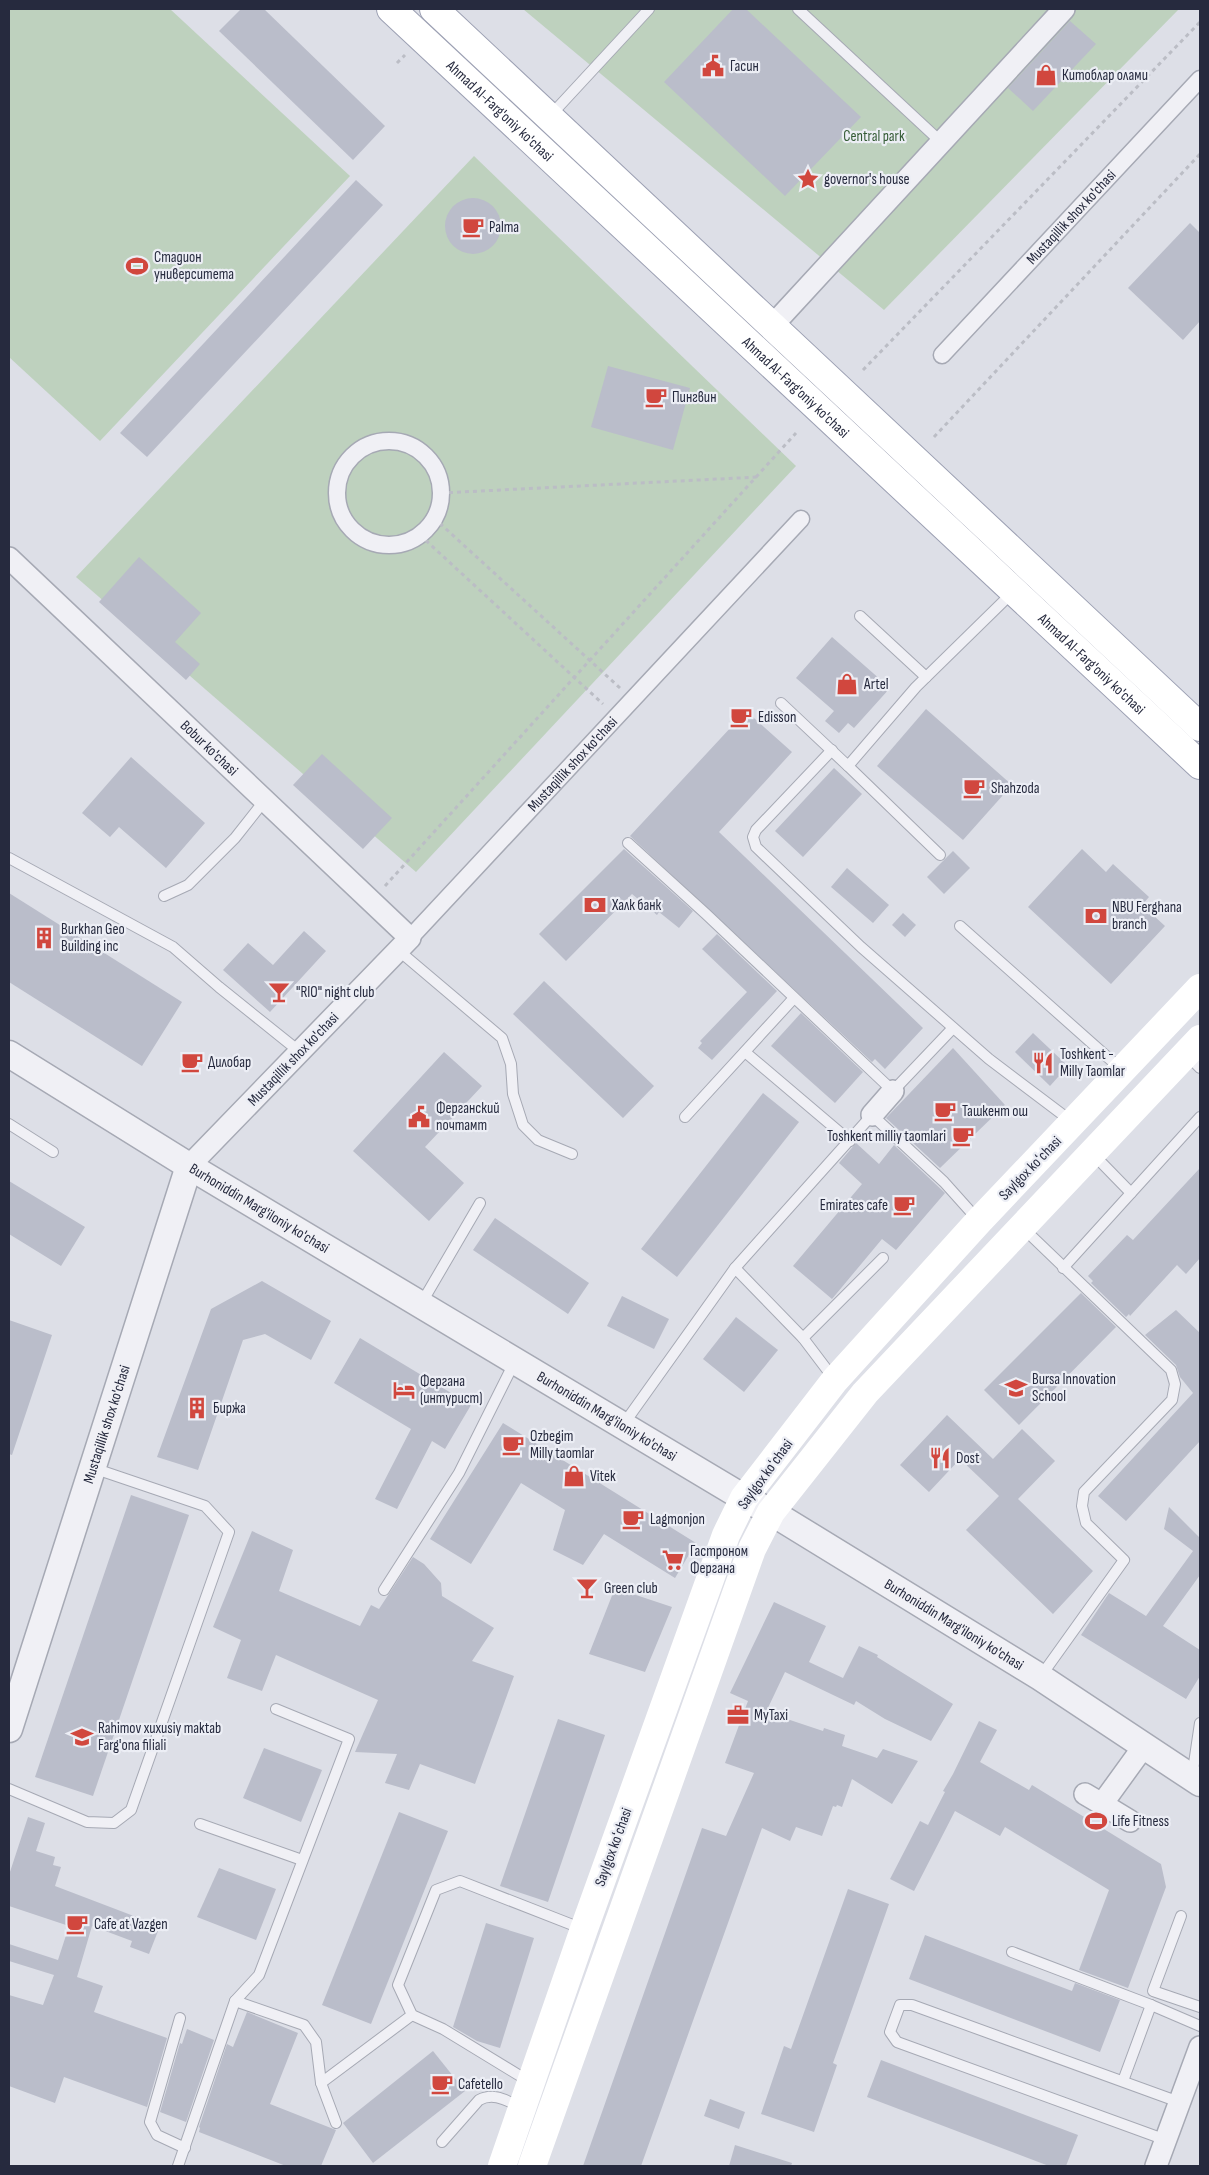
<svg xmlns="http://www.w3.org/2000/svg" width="1209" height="2175" font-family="'Sofia Sans Condensed',sans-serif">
	<rect width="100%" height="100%" fill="#dddfe7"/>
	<g fill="#bed1be">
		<polygon points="9,9 170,9 350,176 100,441 9,357"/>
		<polygon points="523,9 1179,9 884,310"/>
		<polygon points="474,156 796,466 416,872 76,577"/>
	</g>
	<g fill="#babdca">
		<polygon points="241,9 264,9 385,126 353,160 219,31"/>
		<polygon points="733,9 746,9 861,117 785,196 664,82"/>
		<polygon points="1070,21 1096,44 1033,111 1008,88"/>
		<polygon points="356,180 383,205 147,457 120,433"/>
		<circle cx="473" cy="226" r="28"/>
		<polygon points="1190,223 1200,233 1200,321 1183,340 1128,288"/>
		<polygon points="608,366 690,388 673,450 591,427"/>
		<polygon points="139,557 201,613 175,642 200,664 186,680 99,602"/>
		<polygon points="832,637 890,688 854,728 848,723 839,733 825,721 834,711 796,678"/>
		<polygon points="926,709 1012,785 963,840 877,766"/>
		<polygon points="746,711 792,752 719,832 923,1028 885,1069 875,1059 872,1062 630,836"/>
		<polygon points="322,754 392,818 363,849 293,785"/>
		<polygon points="131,757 205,823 166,868 119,827 110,837 82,813"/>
		<polygon points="834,768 862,794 803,857 775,831"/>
		<polygon points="624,849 693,911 679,928 659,912 657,915 632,894 566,961 539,934"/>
		<polygon points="1082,849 1106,872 1113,864 1149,897 1142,905 1165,926 1111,984 1028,907"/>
		<polygon points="953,851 970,868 944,894 927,877"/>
		<polygon points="847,868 889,905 873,923 831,887"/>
		<polygon points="9,893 182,1002 142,1066 9,982"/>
		<polygon points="903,913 916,925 905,937 892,925"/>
		<polygon points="304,931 326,951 270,1012 223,970 248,943 273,965"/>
		<polygon points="717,934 777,991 712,1060 698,1048 702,1043 700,1041 747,992 702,949"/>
		<polygon points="544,981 654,1086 623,1118 513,1014"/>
		<polygon points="801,1013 863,1072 835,1103 771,1046"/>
		<polygon points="1033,1033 1068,1066 1050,1086 1015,1052"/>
		<polygon points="953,1048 1005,1105 940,1168 886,1118"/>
		<polygon points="444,1052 482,1086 425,1147 464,1183 429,1221 353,1151"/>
		<polygon points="763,1093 799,1122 677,1277 641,1249"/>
		<polygon points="856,1143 879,1164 894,1145 945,1193 896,1250 882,1239 832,1299 793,1266 862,1184 839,1163"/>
		<polygon points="1200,1168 1200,1258 1186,1274 1177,1265 1130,1316 1129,1314 1126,1317 1091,1283 1093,1281 1088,1276 1127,1235 1133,1240"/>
		<polygon points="9,1181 85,1227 61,1266 9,1234"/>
		<polygon points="495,1218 589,1283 568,1314 473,1250"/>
		<polygon points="262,1281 331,1321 311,1360 265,1334 243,1340 198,1470 157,1457 211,1309"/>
		<polygon points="1081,1293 1116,1327 1019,1425 984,1390"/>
		<polygon points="622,1296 669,1319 654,1349 607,1326"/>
		<polygon points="1176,1310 1200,1333 1200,1441 1126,1521 1098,1496 1193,1393 1180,1377 1176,1365 1145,1335"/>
		<polygon points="736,1317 778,1350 744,1392 703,1359"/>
		<polygon points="9,1320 52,1335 12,1455 9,1454"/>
		<polygon points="360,1338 471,1405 445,1449 432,1441 397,1509 375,1499 411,1429 334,1383"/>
		<polygon points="947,1415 993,1459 1022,1429 1055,1461 1018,1499 1093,1571 1053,1614 966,1530 999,1496 960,1459 929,1492 900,1465"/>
		<polygon points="503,1423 696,1543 675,1578 604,1534 583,1565 553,1550 565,1510 521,1483 471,1564 430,1539"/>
		<polygon points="131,1495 189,1515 93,1796 35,1777"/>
		<polygon points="1169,1507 1200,1538 1200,1575 1163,1626 1200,1650 1200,1676 1186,1699 1081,1635 1109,1593 1146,1616 1193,1551 1164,1529"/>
		<polygon points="252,1531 293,1550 279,1591 360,1626 371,1605 379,1609 413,1557 424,1564 441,1583 442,1596 494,1628 472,1661 514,1676 475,1784 420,1764 409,1790 385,1783 397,1754 355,1752 378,1700 276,1655 262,1691 227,1678 241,1640 213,1627"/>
		<polygon points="615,1588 672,1607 645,1672 589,1654"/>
		<polygon points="774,1602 826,1626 809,1662 843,1678 859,1646 878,1655 877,1657 953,1704 931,1741 885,1719 856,1701 854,1705 785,1672 766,1712 823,1731 824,1728 845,1735 842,1746 877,1758 883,1749 918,1761 892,1804 852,1779 842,1807 837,1805 836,1807 833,1806 822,1836 796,1827 790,1841 762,1828 641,2166 583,2166 702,1828 726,1836 754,1773 725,1763 748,1701 730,1693"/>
		<polygon points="558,1719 605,1735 548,1902 500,1886"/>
		<polygon points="979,1721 997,1730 980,1762 1029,1790 1032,1785 1161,1864 1166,1887 1128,1988 1079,1970 1109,1890 1005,1827 1000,1836 955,1811 914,1891 890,1879 920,1821 928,1825 945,1792 943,1791 953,1774"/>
		<polygon points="264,1748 322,1770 301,1822 243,1798"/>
		<polygon points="399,1812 448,1831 371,2024 322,2005"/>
		<polygon points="28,1817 45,1823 36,1851 55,1857 53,1865 61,1867 55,1886 160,1926 149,1954 130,1947 132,1941 92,1926 77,1977 103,1986 94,2012 167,2038 147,2107 64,2077 55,2103 9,2086 9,1995 43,2005 54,1975 9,1961 9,1944 58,1960 69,1926 9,1906 9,1875"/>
		<polygon points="219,1868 276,1889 256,1940 197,1917"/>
		<polygon points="848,1889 889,1904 833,2063 837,2065 814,2132 761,2114 784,2046 791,2049"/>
		<polygon points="486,1923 534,1938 500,2048 477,2041 453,2027"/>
		<polygon points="925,1935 1072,1991 1075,1983 1120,2000 1100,2052 909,1979"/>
		<polygon points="247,2012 298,2033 270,2104 336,2130 321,2166 286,2166 199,2132 200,2128 199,2127 227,2044 233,2047"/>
		<polygon points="187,2029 214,2040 186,2122 160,2112 180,2043 182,2044"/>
		<polygon points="433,2051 465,2091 373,2163 343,2123"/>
		<polygon points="881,2060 1078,2135 1066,2166 1049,2166 867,2097"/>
		<polygon points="710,2099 745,2112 739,2129 704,2116"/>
		<polygon points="735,2145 792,2163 791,2166 729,2166"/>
	</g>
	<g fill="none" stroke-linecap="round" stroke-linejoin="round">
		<g stroke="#a6a9b4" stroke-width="12">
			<g id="service">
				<polyline points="798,9 941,142"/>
				<polyline points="550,116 649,9"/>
				<polyline points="860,616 926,677"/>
				<polyline points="781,703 848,766 916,687 1014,591"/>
				<polyline points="832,750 756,830 753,837 756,847 861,947 989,1059 1071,1121"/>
				<polyline points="848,766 940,855"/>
				<polyline points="628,843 706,914 893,1091 953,1028"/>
				<polyline points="9,858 173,947 219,987 300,1052"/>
				<polyline points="164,896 188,885 235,838 265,800"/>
				<polyline points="960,926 1122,1070"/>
				<polyline points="398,950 502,1038 511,1064 513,1094 523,1125 538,1140 572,1154"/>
				<polyline points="745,1052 850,1141"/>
				<polyline points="1187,1055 1200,1068"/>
				<polyline points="685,1117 794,998"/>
				<polyline points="9,1124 53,1152"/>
				<polyline points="1093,1154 1131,1193"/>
				<polyline points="1022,1227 1171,1370 1175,1384 1172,1400 1084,1492 1082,1506 1086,1523 1124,1560 1041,1676"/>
				<polyline points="735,1268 872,1115 944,1182 978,1220"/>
				<polyline points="1063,1268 1200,1117"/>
				<polyline points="421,1304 480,1203"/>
				<polyline points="834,1379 803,1338 883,1258"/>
				<polyline points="623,1425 735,1268 803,1338"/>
				<polyline points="384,1590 459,1473 515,1361"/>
				<polyline points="1192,1777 1200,1723"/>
				<polyline points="9,1789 87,1822 114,1823 131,1810 229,1532 205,1506 93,1468"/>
				<polyline points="200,1824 302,1860"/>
				<polyline points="1181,1916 1153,1991 1200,2007"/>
				<polyline points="1012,1952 1151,2005 1200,2026"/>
				<polyline points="235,2001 304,2025 316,2042 321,2083 336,2123"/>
				<polyline points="180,2018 150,2122 157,2135 185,2148"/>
				<polyline points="1123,2081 1151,2005"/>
				<polyline points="530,2082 443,2029 412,2015 398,1985 436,1890 460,1881 583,1929"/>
				<polyline points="321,2083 412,2015"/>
				<polyline points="1166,2140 897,2042 890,2032 900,2005 912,2005 1179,2102"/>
				<path d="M 442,2142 L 479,2100 C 494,2092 507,2101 521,2107"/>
				<polyline points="178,2166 235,2001 259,1975 349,1739 276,1709"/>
			</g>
		</g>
		<g stroke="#a6a9b4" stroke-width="19">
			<g id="pedestrian">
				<path id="s1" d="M 942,355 L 1200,79"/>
				<circle cx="389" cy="493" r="52"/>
				<path id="s2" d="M 410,938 L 801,519"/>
			</g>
		</g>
		<g stroke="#a6a9b4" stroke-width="24">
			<g id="minor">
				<polyline points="772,326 1064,9"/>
				<path id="s3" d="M 9,558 L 410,938 L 189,1166"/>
				<polyline points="872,1115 893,1091"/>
				<polyline points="1085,1794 1102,1804"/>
				<polyline points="1130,1821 1102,1804 1144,1746"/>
				<polyline points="1156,2166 1200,2047"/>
			</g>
		</g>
		<g stroke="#a6a9b4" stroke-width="29">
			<g id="tertiary">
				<path id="s4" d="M 9,1054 L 189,1166 L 744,1498 L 771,1512 L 1040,1677 L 1200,1783"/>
				<path id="s5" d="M 9,1729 L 189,1166"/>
			</g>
		</g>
		<g stroke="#9ca0b3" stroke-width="30">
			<g id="primary">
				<path id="s6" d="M 391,9 L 1200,765"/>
				<polyline points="434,9 1200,727"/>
			</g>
		</g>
		<g stroke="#bbbdc5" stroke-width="3" stroke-dasharray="4 4" stroke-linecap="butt">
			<polyline points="397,63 405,55"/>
			<polyline points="863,370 1200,22"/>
			<polyline points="934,437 1200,154"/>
			<polyline points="441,493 758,477"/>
			<polyline points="434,518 620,688"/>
			<polyline points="420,535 603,704"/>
			<polyline points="385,886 796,433"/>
		</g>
		<use href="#service" stroke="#f0f0f5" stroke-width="10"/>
		<use href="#pedestrian" stroke="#f0f0f5" stroke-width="16"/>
		<use href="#minor" stroke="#f0f0f5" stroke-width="21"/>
		<use href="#tertiary" stroke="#f0f0f5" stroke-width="26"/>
		<g stroke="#fff" stroke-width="28">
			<polyline points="502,2166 584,1929 726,1535 744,1498 835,1380 979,1221 1200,988"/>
			<polyline points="532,2166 752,1549 771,1512 865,1393 1200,1039"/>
		</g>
		<use href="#primary" stroke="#fff" stroke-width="28"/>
	</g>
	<defs>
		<g id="civic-bare" transform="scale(1.725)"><path d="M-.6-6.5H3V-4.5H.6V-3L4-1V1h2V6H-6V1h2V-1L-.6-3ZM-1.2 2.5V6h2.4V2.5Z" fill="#d1473e" stroke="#eceef5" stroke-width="2.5" paint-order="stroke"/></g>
		<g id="shop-bare" transform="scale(1.725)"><path d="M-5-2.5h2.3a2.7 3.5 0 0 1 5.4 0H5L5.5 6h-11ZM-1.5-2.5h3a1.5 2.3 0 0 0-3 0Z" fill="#d1473e" stroke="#eceef5" stroke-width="2.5" paint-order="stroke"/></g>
		<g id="sight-bare" transform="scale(1.725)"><path d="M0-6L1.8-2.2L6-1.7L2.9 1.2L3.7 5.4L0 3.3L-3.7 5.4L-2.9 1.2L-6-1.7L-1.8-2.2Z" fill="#d1473e" stroke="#eceef5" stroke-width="2.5" paint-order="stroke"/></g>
		<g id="cafe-bare" transform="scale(1.725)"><path d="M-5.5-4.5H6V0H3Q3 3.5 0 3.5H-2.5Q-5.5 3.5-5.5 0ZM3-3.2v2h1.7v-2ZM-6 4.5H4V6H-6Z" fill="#d1473e" stroke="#eceef5" stroke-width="2.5" paint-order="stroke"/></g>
		<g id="stadium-bare" transform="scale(1.725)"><path d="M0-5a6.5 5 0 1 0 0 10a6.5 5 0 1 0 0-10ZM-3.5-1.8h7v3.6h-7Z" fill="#d1473e" stroke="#eceef5" stroke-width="2.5" paint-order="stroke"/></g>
		<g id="bank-bare" transform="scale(1.725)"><path d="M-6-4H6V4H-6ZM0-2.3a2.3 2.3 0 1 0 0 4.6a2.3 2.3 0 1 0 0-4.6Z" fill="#d1473e" stroke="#eceef5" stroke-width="2.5" paint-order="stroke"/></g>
		<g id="building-bare" transform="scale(1.725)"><path d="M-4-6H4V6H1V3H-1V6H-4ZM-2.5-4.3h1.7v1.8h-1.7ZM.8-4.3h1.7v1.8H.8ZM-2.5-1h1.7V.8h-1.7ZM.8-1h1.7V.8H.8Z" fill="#d1473e" stroke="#eceef5" stroke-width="2.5" paint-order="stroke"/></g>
		<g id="bar-bare" transform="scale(1.725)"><path d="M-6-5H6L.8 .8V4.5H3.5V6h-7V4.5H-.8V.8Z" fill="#d1473e" stroke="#eceef5" stroke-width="2.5" paint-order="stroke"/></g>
		<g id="restaurant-bare" transform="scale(1.725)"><path d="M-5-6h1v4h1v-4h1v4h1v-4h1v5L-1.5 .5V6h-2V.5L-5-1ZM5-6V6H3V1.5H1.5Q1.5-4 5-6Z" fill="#d1473e" stroke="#eceef5" stroke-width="2.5" paint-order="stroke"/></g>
		<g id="school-bare" transform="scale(1.725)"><path d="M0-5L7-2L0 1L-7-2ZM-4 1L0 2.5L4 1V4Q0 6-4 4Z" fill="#d1473e" stroke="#eceef5" stroke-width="2.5" paint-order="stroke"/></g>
		<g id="hotel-bare" transform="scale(1.725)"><path d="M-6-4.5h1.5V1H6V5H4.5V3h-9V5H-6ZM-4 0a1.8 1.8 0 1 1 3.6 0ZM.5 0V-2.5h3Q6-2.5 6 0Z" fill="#d1473e" stroke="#eceef5" stroke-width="2.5" paint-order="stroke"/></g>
		<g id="supermarket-bare" transform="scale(1.725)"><path d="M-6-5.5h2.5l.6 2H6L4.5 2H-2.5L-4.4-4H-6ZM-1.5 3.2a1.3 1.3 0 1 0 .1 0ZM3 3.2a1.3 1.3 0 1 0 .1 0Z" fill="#d1473e" stroke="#eceef5" stroke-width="2.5" paint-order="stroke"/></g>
		<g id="office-bare" transform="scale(1.725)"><path d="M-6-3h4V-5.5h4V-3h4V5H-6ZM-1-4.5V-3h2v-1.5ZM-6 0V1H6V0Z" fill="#d1473e" stroke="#eceef5" stroke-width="2.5" paint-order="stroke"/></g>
	</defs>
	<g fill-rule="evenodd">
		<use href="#civic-bare" x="713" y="66"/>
		<use href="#shop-bare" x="1046" y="75"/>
		<use href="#sight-bare" x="808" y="179"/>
		<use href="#cafe-bare" x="473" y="227"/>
		<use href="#stadium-bare" x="137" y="266"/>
		<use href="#cafe-bare" x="656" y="397"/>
		<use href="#shop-bare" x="847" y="684"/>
		<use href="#cafe-bare" x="741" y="717"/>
		<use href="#cafe-bare" x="974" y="788"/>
		<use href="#bank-bare" x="595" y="905"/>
		<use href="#bank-bare" x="1096" y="916"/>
		<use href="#building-bare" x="44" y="938"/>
		<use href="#bar-bare" x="279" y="992"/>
		<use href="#cafe-bare" x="192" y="1062"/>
		<use href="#restaurant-bare" x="1043" y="1063"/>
		<use href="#cafe-bare" x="945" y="1111"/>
		<use href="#civic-bare" x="419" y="1117"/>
		<use href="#cafe-bare" x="963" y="1136"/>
		<use href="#cafe-bare" x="904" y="1205"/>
		<use href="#school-bare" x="1016" y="1388"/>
		<use href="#hotel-bare" x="404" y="1390"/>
		<use href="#building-bare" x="197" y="1408"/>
		<use href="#cafe-bare" x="513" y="1445"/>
		<use href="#restaurant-bare" x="940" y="1458"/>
		<use href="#shop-bare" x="574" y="1476"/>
		<use href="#cafe-bare" x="633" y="1519"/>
		<use href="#supermarket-bare" x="673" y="1560"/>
		<use href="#bar-bare" x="587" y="1588"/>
		<use href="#office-bare" x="738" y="1715"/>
		<use href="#school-bare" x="82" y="1737"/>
		<use href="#stadium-bare" x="1096" y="1821"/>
		<use href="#cafe-bare" x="77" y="1924"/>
		<use href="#cafe-bare" x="442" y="2084"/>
	</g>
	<g text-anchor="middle" stroke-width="4.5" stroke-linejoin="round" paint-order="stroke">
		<g font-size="15" fill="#262a3e" stroke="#eceef5" text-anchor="start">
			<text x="730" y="71">Гасин</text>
			<text x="1062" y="80">Китоблар олами</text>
			<text x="824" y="184">governor's house</text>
			<text x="489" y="232">Palma</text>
			<text x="154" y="262">Стадион<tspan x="154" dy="17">университета</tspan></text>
			<text x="672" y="402">Пингвин</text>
			<text x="864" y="689">Artel</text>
			<text x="758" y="722">Edisson</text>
			<text x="991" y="793">Shahzoda</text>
			<text x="612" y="910">Халк банк</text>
			<text x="1112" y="912">NBU Ferghana<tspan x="1112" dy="17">branch</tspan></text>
			<text x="61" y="934">Burkhan Geo<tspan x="61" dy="17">Building inc</tspan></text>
			<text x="296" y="997">"RIO" night club</text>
			<text x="1060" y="1059">Toshkent -<tspan x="1060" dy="17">Milly Taomlar</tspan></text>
			<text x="208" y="1067">Дилобар</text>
			<text x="436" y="1113">Ферганский<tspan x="436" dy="17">почтамт</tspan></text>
			<text x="962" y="1116">Ташкент ош</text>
			<text x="946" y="1141" text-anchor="end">Toshkent milliy taomlari</text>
			<text x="888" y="1210" text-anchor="end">Emirates cafe</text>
			<text x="1032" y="1384">Bursa Innovation<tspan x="1032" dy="17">School</tspan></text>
			<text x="420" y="1386">Фергана<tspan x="420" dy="17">(интурист)</tspan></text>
			<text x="213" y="1413">Биржа</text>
			<text x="530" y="1441">Ozbegim<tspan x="530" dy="17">Milly taomlar</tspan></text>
			<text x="956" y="1463">Dost</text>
			<text x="590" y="1481">Vitek</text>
			<text x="650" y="1524">Lagmonjon</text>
			<text x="690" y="1556">Гастроном<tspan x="690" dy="17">Фергана</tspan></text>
			<text x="604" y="1593">Green club</text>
			<text x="754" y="1720">MyTaxi</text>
			<text x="98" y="1733">Rahimov xuxusiy maktab<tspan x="98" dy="17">Farg'ona filiali</tspan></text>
			<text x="1112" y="1826">Life Fitness</text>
			<text x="94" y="1929">Cafe at Vazgen</text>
			<text x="458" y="2089">Cafetello</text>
		</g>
		<g font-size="15" fill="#262a3e" stroke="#eceef5">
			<text dy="5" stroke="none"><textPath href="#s6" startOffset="149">Ahmad Al-Farg'oniy ko'chasi</textPath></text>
			<text dy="5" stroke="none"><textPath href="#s1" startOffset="189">Mustaqillik shox ko'chasi</textPath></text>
			<text dy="5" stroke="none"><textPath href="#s6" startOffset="554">Ahmad Al-Farg'oniy ko'chasi</textPath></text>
			<text dy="5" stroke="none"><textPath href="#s6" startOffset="959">Ahmad Al-Farg'oniy ko'chasi</textPath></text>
			<text dy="5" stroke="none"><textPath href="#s3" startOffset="276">Bobur ko'chasi</textPath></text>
			<text dy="5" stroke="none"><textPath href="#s2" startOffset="238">Mustaqillik shox ko'chasi</textPath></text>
			<text transform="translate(293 1059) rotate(-46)" y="5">Mustaqillik shox ko'chasi</text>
			<text transform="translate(1030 1168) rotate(-46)" y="5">Saylgox koʻchasi</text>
			<text dy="5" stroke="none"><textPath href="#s4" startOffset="294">Burhoniddin Marg'iloniy ko'chasi</textPath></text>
			<text dy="5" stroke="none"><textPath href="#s4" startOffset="699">Burhoniddin Marg'iloniy ko'chasi</textPath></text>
			<text dy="5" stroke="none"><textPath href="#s5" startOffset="320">Mustaqillik shox ko'chasi</textPath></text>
			<text transform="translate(765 1474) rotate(-54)" y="5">Saylgox koʻchasi</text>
			<text dy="5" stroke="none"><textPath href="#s4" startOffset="1104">Burhoniddin Marg'iloniy ko'chasi</textPath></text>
			<text transform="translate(613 1847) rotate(-70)" y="5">Saylgox koʻchasi</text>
		</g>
		<g font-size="15" fill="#335a34" stroke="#eceef5">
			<text x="874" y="141">Central park</text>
		</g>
	</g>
	<rect width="1209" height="2175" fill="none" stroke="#262a3e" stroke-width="20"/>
</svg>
